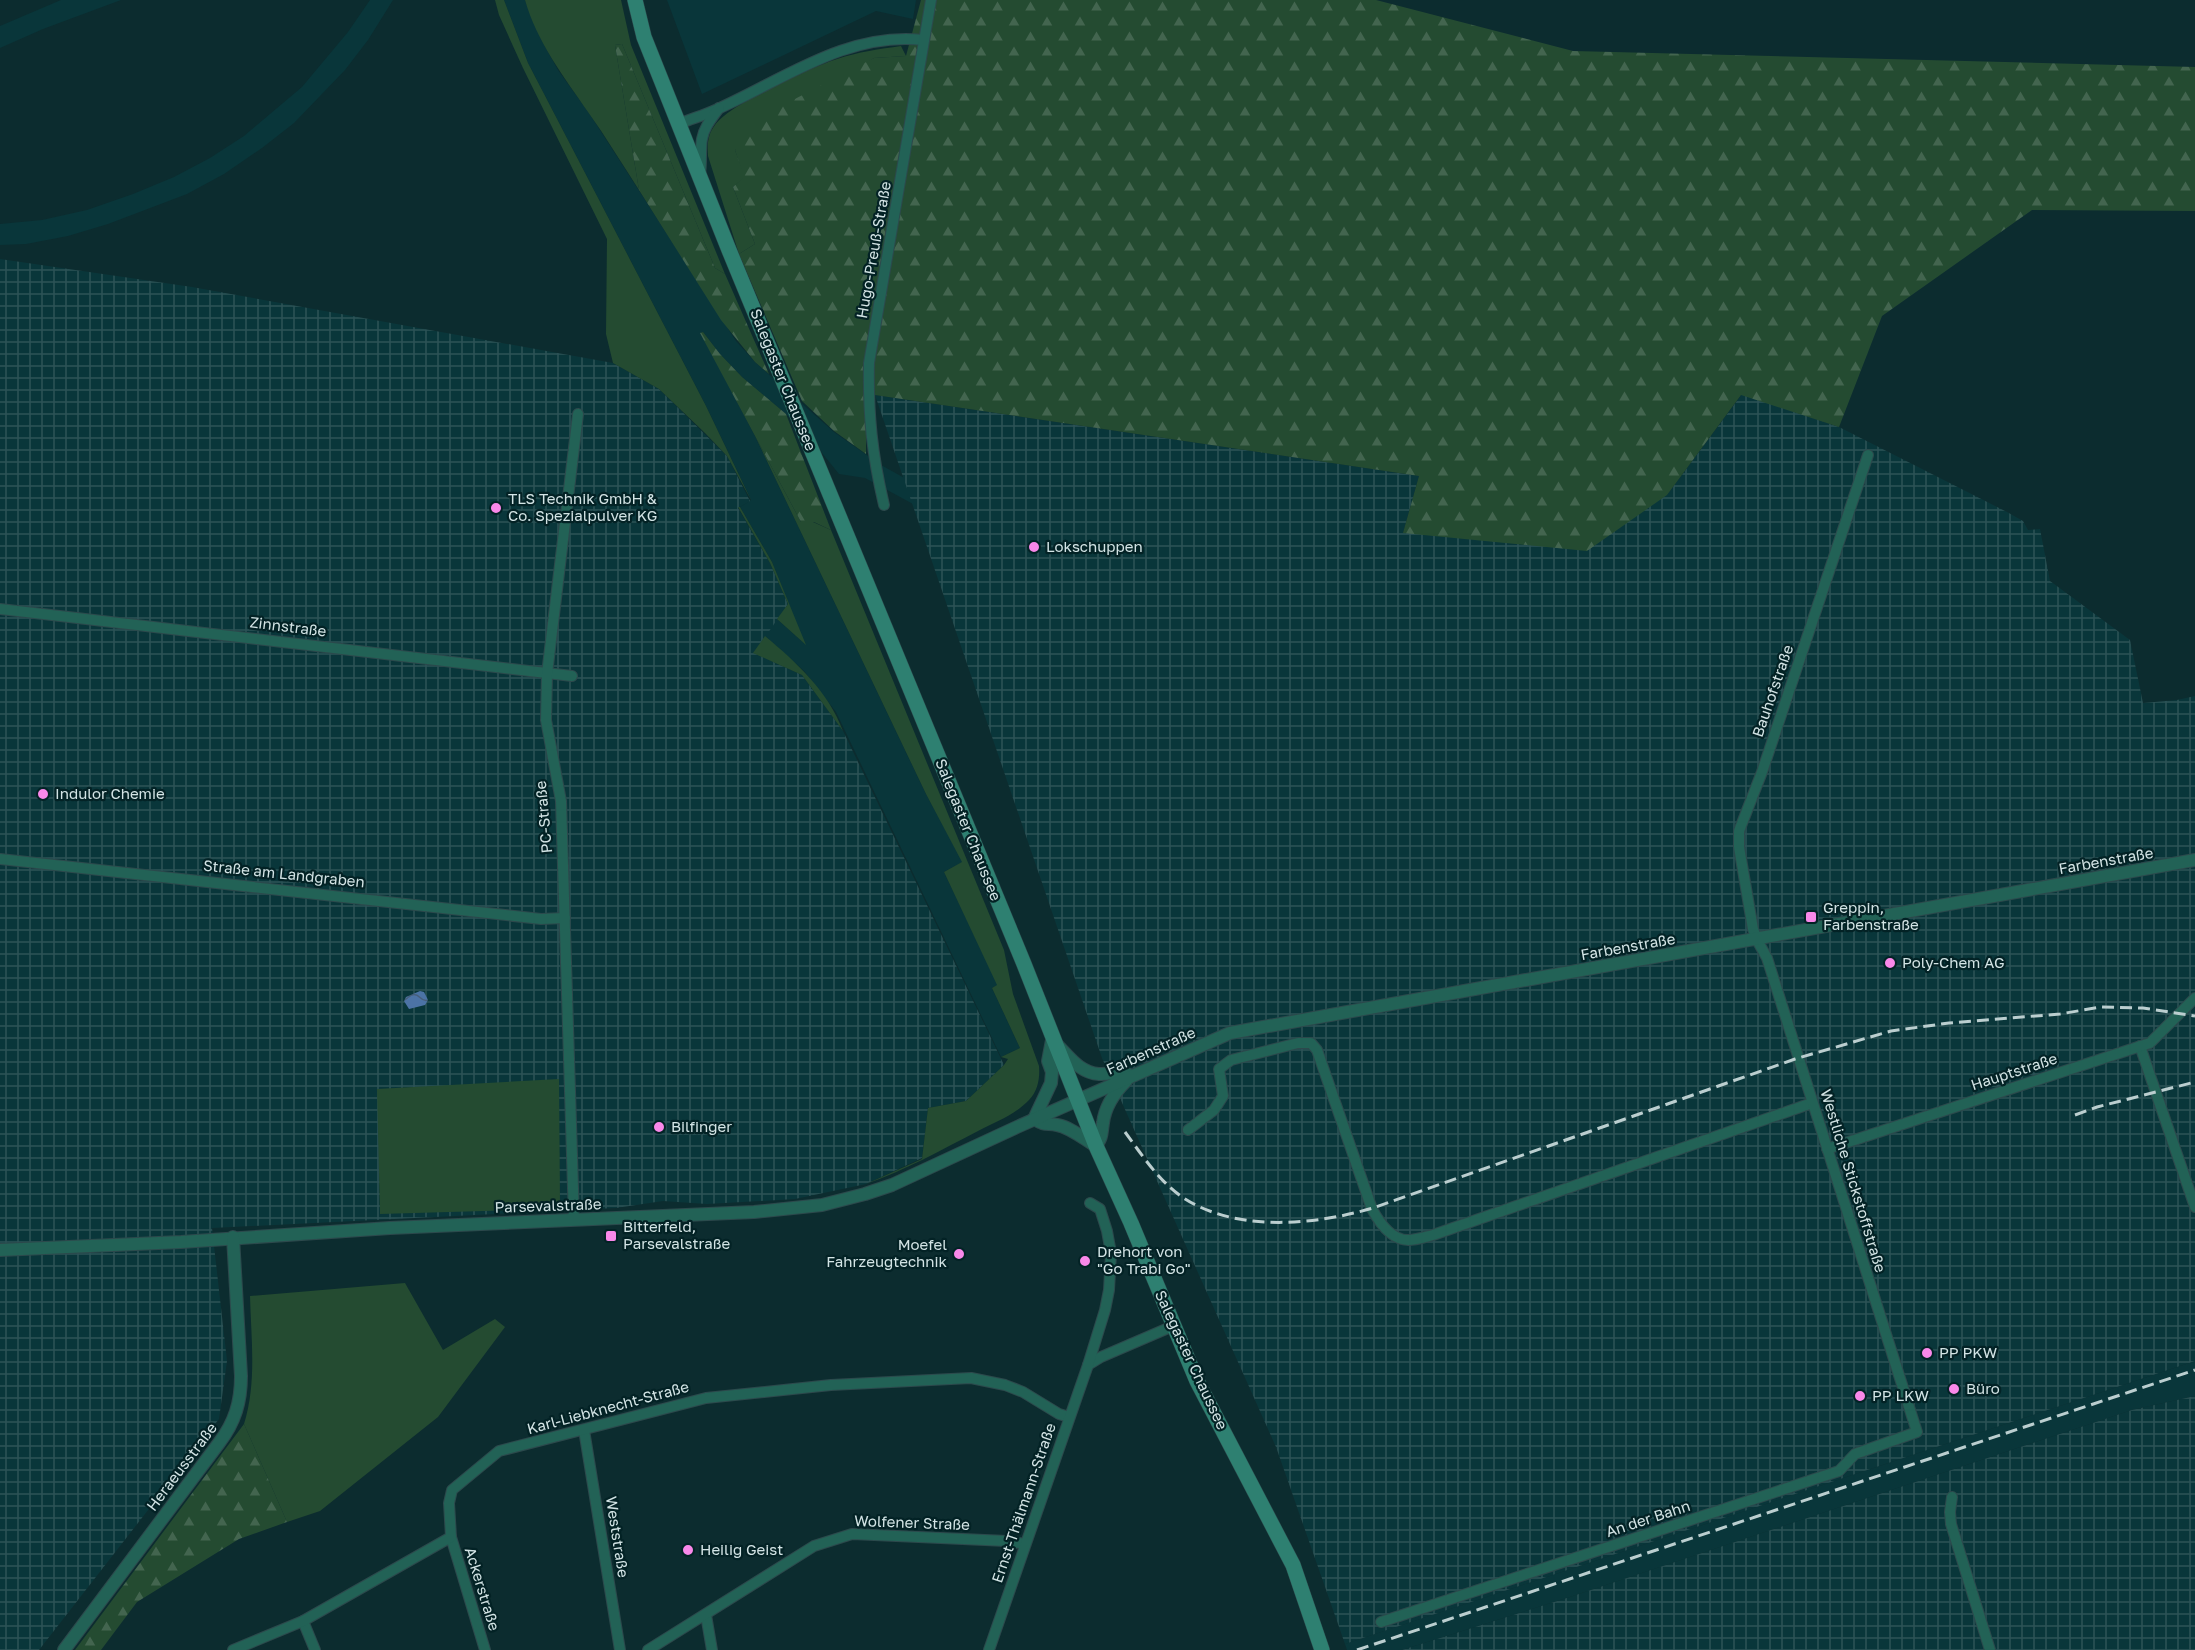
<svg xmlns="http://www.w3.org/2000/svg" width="2195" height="1650" font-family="'Golos Text',sans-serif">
	<defs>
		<pattern id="industrial-grid" width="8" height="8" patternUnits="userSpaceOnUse" patternTransform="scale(1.5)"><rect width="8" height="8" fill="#09363a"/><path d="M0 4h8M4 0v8" fill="none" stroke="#2c5356"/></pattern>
		<pattern id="forest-firs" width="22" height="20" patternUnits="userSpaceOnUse" patternTransform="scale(1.5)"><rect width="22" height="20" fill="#244b31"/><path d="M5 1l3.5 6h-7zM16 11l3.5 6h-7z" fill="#43654f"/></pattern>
		<pattern id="water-waves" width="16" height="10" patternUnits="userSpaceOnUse" patternTransform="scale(1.5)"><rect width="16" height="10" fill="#4c73a5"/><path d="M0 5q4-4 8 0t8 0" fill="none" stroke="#465e7a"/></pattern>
	</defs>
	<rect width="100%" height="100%" fill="#0c2c2f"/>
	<g fill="#09363a">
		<polygon points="61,0 121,0 43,29 0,48 0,26"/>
		<polygon points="370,0 393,0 368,40 345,70 294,123 262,148 224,174 187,194 108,224 68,236 26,244 0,245 0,224 42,220 87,210 133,194 174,177 210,158 244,136 302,87 348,32"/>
		<polygon points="504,0 525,0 541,39 558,70 589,113 736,341 755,362 834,432 881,465 908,480 913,504 865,478 839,474 818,448 786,414 742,377 720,354 703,332 701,333 755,436 926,794 963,862 944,872 998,985 992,988 1020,1048 1001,1057 836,712 804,671 765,636 777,619 804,643 772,562 740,507 751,500 706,406 528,63"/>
		<polygon points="667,0 916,0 913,19 876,11 702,94"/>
		<polygon points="2195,1361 2195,1396 2132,1410 1570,1597 1402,1650 1347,1650 1345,1644"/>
	</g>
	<g fill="url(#industrial-grid)">
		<polygon points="0,259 192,287 613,363 659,389 727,456 750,501 738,508 770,563 788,604 754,653 802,675 843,731 1004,1065 966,1101 928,1108 922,1158 866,1184 795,1199 707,1204 663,1201 616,1208 212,1228 227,1361 219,1419 39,1650 0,1650"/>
		<polygon points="1742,394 1839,427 2007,512 2023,521 2028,530 2040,529 2050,581 2130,640 2143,703 2177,700 2195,696 2195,1361 1345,1644 1276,1447 1102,1058 875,395 1419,476 1403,533 1667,495"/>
		<polygon points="2195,1396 2195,1650 1402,1650 1570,1597 2132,1410"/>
	</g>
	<g fill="#244b31">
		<polygon points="495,0 504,0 528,63 706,406 751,500 727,456 705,433 659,389 613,363 606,334 607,239 523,68 499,15"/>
		<path d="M 525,0 L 621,0 L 631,45 L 725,274 L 715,268 L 622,44 L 615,45 L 639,190 C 622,164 606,137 588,112 C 564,77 537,42 525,0 Z"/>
		<path d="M 901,46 L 906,56 L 874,58 L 735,150 L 745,177 L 733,187 L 755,244 L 739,254 L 708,156 C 707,144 708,134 715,125 C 729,104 812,67 837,59 C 858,52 880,49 901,46 Z"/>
		<path d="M 755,436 L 801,522 L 813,522 L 831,530 L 1004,950 L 1013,994 L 1039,1066 C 1040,1078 1038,1091 1029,1100 C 1015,1115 995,1122 978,1131 C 941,1150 906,1170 866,1184 L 922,1159 L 928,1108 L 966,1101 L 1004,1065 L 1008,1059 L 1001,1057 L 1020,1048 L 992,988 L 997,985 L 944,872 L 962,862 L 926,794 Z"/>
		<polygon points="738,507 740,507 772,562 806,645 777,619 788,604 770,563"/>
		<path d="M 765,636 C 797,663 828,691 843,731 L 802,675 L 753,653 Z"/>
		<polygon points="559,1079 560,1203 553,1209 380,1214 377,1089"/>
		<path d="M 405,1283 L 443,1350 L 495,1319 L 505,1327 L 438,1417 L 320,1511 L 287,1522 L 244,1424 C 257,1382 251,1339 250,1296 Z"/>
	</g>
	<g fill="url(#forest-firs)">
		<polygon points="921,0 1376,0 1573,51 2195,67 2195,211 2032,210 1882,316 1839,427 1741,395 1667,495 1587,551 1403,533 1419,476 875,395 866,398 866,454 834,431 802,401 739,254 755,244 733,187 744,177 735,150 756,119 874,58 906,56"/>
		<polygon points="622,44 715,268 725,274 769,374 755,362 721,320 639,190 615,45"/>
		<polygon points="703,332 720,354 742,377 786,414 831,530 814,522 801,522 700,333"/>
		<polygon points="244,1424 287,1522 239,1539 137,1602 101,1650 75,1650"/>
	</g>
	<polygon fill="url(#water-waves)" points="420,991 424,992 428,1000 425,1005 409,1009 404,1001 406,997"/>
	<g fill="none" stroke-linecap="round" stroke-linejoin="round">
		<g stroke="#2c494c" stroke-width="12">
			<g id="minor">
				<path d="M 679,124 C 690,119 702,116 713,111 C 780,82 846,31 923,40"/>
				<path d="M 700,174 C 702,161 700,150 702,139 C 704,127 712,118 719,108"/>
				<path d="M 884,505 C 872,454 868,415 869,363 L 931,0"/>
				<polyline points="0,609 572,676"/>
				<polyline points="0,859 541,919 565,918"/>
				<polyline points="2140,1046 2195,1207"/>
				<path d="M 1188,1130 L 1214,1110 L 1223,1096 L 1219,1069 L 1231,1060 L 1298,1043 L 1311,1043 L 1317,1050 L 1372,1209 C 1379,1222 1391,1240 1408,1240 C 1416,1240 1425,1237 1433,1235 L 1812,1103"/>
				<polyline points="1827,1149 2150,1043 2195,998"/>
				<polyline points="574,1220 561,801 546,720 547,674 551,640 578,414"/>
				<polyline points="1088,1365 1101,1357 1173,1326"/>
				<polyline points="584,1430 620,1650"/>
				<polyline points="1952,1497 1950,1512 1951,1524 1990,1650"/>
				<polyline points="451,1537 485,1650"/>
				<polyline points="706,1615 712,1650"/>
				<polyline points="303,1621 315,1650"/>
				<polyline points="1381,1622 1839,1471 1855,1454 1917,1432 1767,958 1757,940 1753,929 1739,847 1739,831 1762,772 1868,455"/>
				<polyline points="233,1650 303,1621 451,1537 449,1503 452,1490 499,1451 706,1398 831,1385 971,1378 1005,1385 1023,1392 1059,1414 1069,1417"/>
				<polyline points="648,1650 814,1546 852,1534 1007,1541 1025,1544"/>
				<polyline points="989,1650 1088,1365 1105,1310 1109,1290 1111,1253 1107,1231 1100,1209 1090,1203"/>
			</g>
		</g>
		<g stroke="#2c494c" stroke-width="14">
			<g id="tertiary">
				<path d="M 1034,1119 L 1051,1083 L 1052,1072 L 1048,1061 L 1052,1040 C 1067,1053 1078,1073 1099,1074 C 1114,1075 1116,1068 1131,1076"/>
				<path d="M 1034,1119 C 1046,1126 1045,1123 1057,1125 C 1070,1127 1084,1139 1096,1146 C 1103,1135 1101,1135 1103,1123 C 1105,1106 1114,1093 1126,1081"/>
				<polyline points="0,1250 181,1242 390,1228 754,1212 822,1205 865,1194 892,1185 1017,1127 1230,1033 2195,860"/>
				<path d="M 64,1650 L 219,1443 C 235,1422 241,1402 241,1376 L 233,1237"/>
			</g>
		</g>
		<g stroke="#2c494c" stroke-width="16">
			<polyline id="secondary" points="635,0 644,37 729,250 1024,964 1096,1146 1131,1223 1197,1381 1293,1565 1322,1650"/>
		</g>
		<use href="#minor" stroke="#226256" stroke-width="10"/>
		<use href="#tertiary" stroke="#226256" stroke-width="12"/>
		<use href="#secondary" stroke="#2e8071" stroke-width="15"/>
		<g stroke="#bbcecf" stroke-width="3" stroke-dasharray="12 6" stroke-linecap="butt">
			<polyline points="2075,1115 2097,1107 2195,1082"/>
			<path d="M 1125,1132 C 1142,1155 1158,1180 1182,1197 C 1236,1233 1315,1225 1373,1208 L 1795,1059 L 1891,1031 L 1949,1023 L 2060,1014 L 2101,1007 L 2143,1008 L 2195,1016"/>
			<polyline points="1357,1650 2195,1370"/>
		</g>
	</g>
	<g fill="#f988e9" stroke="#032225" stroke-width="2">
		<circle cx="496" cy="508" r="6"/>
		<circle cx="1034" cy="547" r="6"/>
		<circle cx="43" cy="794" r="6"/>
		<rect x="1805" y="911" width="12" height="12" rx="3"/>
		<circle cx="1890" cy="963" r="6"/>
		<circle cx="659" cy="1127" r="6"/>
		<rect x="605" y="1230" width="12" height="12" rx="3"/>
		<circle cx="959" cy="1254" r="6"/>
		<circle cx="1085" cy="1261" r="6"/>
		<circle cx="1927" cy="1353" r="6"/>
		<circle cx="1954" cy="1389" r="6"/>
		<circle cx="1860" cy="1396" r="6"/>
		<circle cx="688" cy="1550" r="6"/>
	</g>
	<g text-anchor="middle" stroke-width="4.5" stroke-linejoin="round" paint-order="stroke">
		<g font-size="15" fill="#d3e4e5" stroke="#032225">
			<text transform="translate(874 250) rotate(-80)" y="5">Hugo-Preuß-Straße</text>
			<text transform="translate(783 380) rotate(68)" y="5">Salegaster Chaussee</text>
			<text transform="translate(288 627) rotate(7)" y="5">Zinnstraße</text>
			<text transform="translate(1773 691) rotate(-71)" y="5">Bauhofstraße</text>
			<text transform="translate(544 817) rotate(-95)" y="5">PC-Straße</text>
			<text transform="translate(968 830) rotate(68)" y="5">Salegaster Chaussee</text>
			<text transform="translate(2106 861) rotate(-10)" y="5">Farbenstraße</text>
			<text transform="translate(284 874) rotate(6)" y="5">Straße am Landgraben</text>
			<text transform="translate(1628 947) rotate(-10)" y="5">Farbenstraße</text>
			<text transform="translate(1151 1051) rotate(-24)" y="5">Farbenstraße</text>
			<text transform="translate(2014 1072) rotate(-18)" y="5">Hauptstraße</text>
			<text transform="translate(1853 1181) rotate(73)" y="5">Westliche Stickstoffstraße</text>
			<text transform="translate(548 1206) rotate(-2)" y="5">Parsevalstraße</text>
			<text transform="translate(1191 1360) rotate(65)" y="5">Salegaster Chaussee</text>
			<text transform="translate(608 1408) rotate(-15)" y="5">Karl-Liebknecht-Straße</text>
			<text transform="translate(182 1467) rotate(-53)" y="5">Heraeusstraße</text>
			<text transform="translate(1024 1503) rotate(-71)" y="5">Ernst-Thälmann-Straße</text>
			<text transform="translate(1648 1519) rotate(-18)" y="5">An der Bahn</text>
			<text transform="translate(912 1523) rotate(2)" y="5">Wolfener Straße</text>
			<text transform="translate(617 1537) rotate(81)" y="5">Weststraße</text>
			<text transform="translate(482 1589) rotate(73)" y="5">Ackerstraße</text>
		</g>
		<g font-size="15" fill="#d3e4e5" stroke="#032225" text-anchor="start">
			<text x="508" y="504">TLS Technik GmbH &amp;<tspan x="508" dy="17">Co. Spezialpulver KG</tspan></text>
			<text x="1046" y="552">Lokschuppen</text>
			<text x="55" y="799">Indulor Chemie</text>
			<text x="1823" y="913">Greppin,<tspan x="1823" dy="17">Farbenstraße</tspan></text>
			<text x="1902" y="968">Poly-Chem AG</text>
			<text x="671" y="1132">Bilfinger</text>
			<text x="623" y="1232">Bitterfeld,<tspan x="623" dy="17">Parsevalstraße</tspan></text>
			<text x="947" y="1250" text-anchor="end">Moefel<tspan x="947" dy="17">Fahrzeugtechnik</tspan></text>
			<text x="1097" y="1257">Drehort von<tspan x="1097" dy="17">"Go Trabi Go"</tspan></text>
			<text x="1939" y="1358">PP PKW</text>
			<text x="1966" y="1394">Büro</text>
			<text x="1872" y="1401">PP LKW</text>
			<text x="700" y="1555">Heilig Geist</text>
		</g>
	</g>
</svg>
